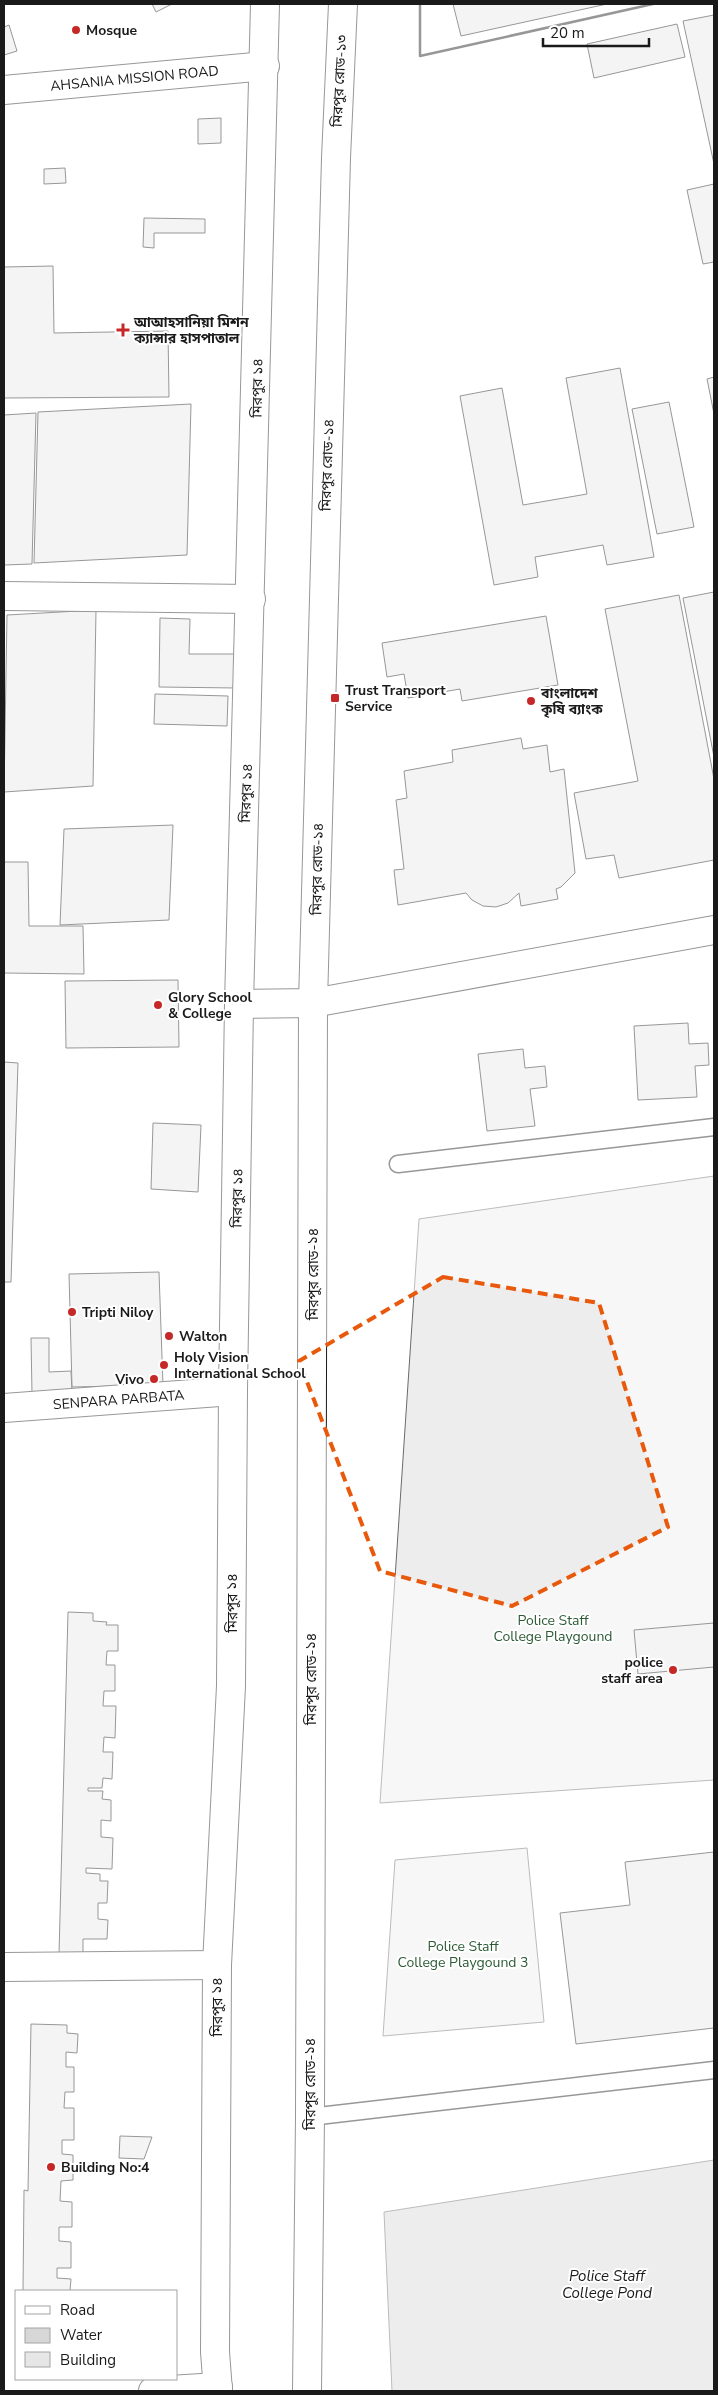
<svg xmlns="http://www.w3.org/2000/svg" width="718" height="2395" font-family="'Nunito Sans','Noto Sans Bengali',sans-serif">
	<rect width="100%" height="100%" fill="#fff"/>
	<g fill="#ededed" stroke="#6a6a6a">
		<polygon points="714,1176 714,1780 380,1803 419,1219"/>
		<polygon points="527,1848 544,2022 383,2036 395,1860"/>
	</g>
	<polygon fill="#d7d7d7" stroke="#6a6a6a" points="714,2160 714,2391 392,2391 384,2212"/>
	<g fill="#e6e6e6" stroke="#1a1a1a">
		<polygon points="152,4 172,4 156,12"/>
		<polygon points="453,4 607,4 461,36"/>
		<polygon points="714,15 714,164 683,21"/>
		<polygon points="677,24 685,57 594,78 587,44"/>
		<polygon points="9,25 17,51 4,55 4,27"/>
		<polygon points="221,118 221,143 198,144 198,119"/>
		<polygon points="65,168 66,183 44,184 44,169"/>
		<polygon points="714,184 714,262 703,264 687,190"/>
		<polygon points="144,218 205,219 205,233 154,233 154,248 143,247"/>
		<polygon points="53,266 54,333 168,331 169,397 4,398 4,267"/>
		<polygon points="620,368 654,557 607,565 603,545 535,557 538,577 494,585 460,396 502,388 523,505 587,494 566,378"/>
		<polygon points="714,377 714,414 707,379"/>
		<polygon points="669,402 694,527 657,534 632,409"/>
		<polygon points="191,404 187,555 34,563 38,412"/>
		<polygon points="36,413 32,564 4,565 4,415"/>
		<polygon points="714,592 714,757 683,598"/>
		<polygon points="679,595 714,779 714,860 619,878 614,855 586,859 574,793 638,781 605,609"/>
		<polygon points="96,610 93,786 4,792 7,615"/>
		<polygon points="546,616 558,685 462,701 460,689 408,698 404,674 387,677 382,643"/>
		<polygon points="160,618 190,619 189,654 236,654 236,688 159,687"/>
		<polygon points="155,694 228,696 227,726 154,724"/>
		<polygon points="521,738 523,749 547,745 550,772 564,769 575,873 561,887 556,889 558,899 521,906 519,893 508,903 496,907 483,906 472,900 466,893 398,905 394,870 404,869 396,800 407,798 404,771 453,762 452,750"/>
		<polygon points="173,825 169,920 60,925 64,829"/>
		<polygon points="4,862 28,862 29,926 83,926 84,974 4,973"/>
		<polygon points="178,980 179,1047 66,1048 65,981"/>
		<polygon points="688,1023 689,1044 708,1043 709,1065 695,1066 697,1097 638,1100 634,1026"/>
		<polygon points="523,1049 525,1068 545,1066 547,1087 530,1089 535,1126 487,1131 478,1054"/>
		<polygon points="4,1062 18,1063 11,1282 4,1282"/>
		<polygon points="153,1123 201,1125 198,1192 151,1189"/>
		<polygon points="159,1272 163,1385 72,1387 69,1274"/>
		<polygon points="31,1338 49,1338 49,1372 71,1371 72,1394 32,1394"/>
		<polygon points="68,1612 93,1613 93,1621 107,1622 106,1625 118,1625 118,1651 107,1651 106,1665 115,1665 115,1691 104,1691 103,1706 116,1706 115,1738 104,1737 103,1752 113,1752 112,1779 103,1778 102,1788 88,1788 88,1791 103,1791 102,1799 111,1800 111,1821 101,1820 101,1837 113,1838 112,1869 86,1868 86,1873 100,1874 100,1881 108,1881 107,1903 98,1903 98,1919 108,1920 107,1939 83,1939 83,1955 59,1954"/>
		<polygon points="714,1623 714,1667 638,1674 634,1630"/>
		<polygon points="714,1852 714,2028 576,2044 560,1913 630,1905 625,1862"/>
		<polygon points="31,2024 67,2025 67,2033 78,2034 77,2053 66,2052 66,2067 74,2067 74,2092 65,2092 64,2108 74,2108 74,2140 62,2140 62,2154 73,2155 73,2180 61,2181 60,2201 72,2202 72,2227 59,2227 59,2241 71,2242 71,2268 57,2268 57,2278 71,2279 70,2291 23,2291 24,2190 28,2191"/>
		<polygon points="120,2136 152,2137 144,2159 119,2158"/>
	</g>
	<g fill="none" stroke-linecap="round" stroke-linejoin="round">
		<g stroke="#1a1a1a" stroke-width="19">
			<g id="lane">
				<polyline points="398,1164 714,1127"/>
				<polyline points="310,2117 714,2070"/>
			</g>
		</g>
		<g stroke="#1a1a1a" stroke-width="30">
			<g id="street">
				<path id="s1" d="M 4,90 L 265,66"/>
				<polyline points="4,596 251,599"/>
				<path id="s2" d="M 4,1408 L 233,1391"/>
				<polyline points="4,1967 217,1965"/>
				<polyline points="153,2391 218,2387"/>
			</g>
		</g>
		<g stroke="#1a1a1a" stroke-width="30">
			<polyline id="secondary" points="239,1004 313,1003 714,930"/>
		</g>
		<g stroke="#1a1a1a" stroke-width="30">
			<g id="primary">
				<polyline points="218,2391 215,2352 217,1965 231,1686 233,1391 239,1004 265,4"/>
				<polyline points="307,2391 310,2117 313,1003 336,158 343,4"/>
			</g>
		</g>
		<use href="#lane" stroke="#fff" stroke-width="16"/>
		<use href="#street" stroke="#fff" stroke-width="28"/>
		<use href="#secondary" stroke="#fff" stroke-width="28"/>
		<use href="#primary" stroke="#fff" stroke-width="28"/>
		<polyline stroke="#1a1a1a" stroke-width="2.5" points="420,4 420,56 653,4"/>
	</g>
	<path d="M0 0H718V2395H0ZM 443,1277 L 599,1303 L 668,1527 L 512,1606 L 380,1571 L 299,1361 Z" fill="#fff" fill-opacity=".55" fill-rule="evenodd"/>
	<path fill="none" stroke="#e8590c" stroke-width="4" stroke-dasharray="10 6" stroke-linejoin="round" d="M 443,1277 L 599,1303 L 668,1527 L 512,1606 L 380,1571 L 299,1361 Z"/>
	<g fill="#c62828" stroke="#fff" stroke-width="2">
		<circle cx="76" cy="30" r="5"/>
		<path d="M120.5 322.5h5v5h5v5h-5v5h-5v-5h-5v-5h5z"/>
		<rect x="330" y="693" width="10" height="10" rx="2.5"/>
		<circle cx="531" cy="701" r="5"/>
		<circle cx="158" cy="1005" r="5"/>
		<circle cx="72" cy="1312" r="5"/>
		<circle cx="169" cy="1336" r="5"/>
		<circle cx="164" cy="1365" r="5"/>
		<circle cx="154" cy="1379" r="5"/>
		<circle cx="673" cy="1670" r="5"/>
		<circle cx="51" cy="2167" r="5"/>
	</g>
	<g text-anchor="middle" stroke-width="4" stroke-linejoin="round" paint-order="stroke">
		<g font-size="14" font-weight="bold" fill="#1a1a1a" stroke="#fff" text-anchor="start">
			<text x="86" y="35">Mosque</text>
			<text x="134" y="327">আআহসানিয়া মিশন<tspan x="134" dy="16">ক্যান্সার হাসপাতাল</tspan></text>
			<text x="345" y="695">Trust Transport<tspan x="345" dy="16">Service</tspan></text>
			<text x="541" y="698">বাংলাদেশ<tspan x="541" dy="16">কৃষি ব্যাংক</tspan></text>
			<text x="168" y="1002">Glory School<tspan x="168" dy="16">&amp; College</tspan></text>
			<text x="82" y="1317">Tripti Niloy</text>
			<text x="179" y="1341">Walton</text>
			<text x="174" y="1362">Holy Vision<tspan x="174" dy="16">International School</tspan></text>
			<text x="144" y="1384" text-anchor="end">Vivo</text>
			<text x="663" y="1667" text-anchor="end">police<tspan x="663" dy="16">staff area</tspan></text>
			<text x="61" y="2172">Building No:4</text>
		</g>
		<g font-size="14" fill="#1a1a1a" stroke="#fff">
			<text dy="5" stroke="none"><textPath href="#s1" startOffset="131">AHSANIA MISSION ROAD</textPath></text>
			<text transform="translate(339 81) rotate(-87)" y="5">মিরপুর রোড-১৩</text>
			<text transform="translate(257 388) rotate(-89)" y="5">মিরপুর ১৪</text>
			<text transform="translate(327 465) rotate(-88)" y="5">মিরপুর রোড-১৪</text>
			<text transform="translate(246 793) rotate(-88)" y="5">মিরপুর ১৪</text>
			<text transform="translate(317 869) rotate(-89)" y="5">মিরপুর রোড-১৪</text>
			<text transform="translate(237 1198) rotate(-89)" y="5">মিরপুর ১৪</text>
			<text transform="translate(313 1274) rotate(-90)" y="5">মিরপুর রোড-১৪</text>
			<text dy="5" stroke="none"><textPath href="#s2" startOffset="115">SENPARA PARBATA</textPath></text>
			<text transform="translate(232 1603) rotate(-90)" y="5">মিরপুর ১৪</text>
			<text transform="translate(311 1679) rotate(-90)" y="5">মিরপুর রোড-১৪</text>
			<text transform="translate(217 2007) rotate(-90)" y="5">মিরপুর ১৪</text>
			<text transform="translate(310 2084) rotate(-90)" y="5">মিরপুর রোড-১৪</text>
		</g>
		<g font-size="14" fill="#2b5a34" stroke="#fff">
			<text x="553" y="1625">Police Staff<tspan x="553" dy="16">College Playgound</tspan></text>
			<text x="463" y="1951">Police Staff<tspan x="463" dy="16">College Playgound 3</tspan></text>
		</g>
		<g font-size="15" font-style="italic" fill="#1a1a1a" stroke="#fff">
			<text x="607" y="2281">Police Staff<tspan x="607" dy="17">College Pond</tspan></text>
		</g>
	</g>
	<rect width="718" height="2395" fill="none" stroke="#1a1a1a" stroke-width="10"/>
	<rect x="15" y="2290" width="162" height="90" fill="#ffffff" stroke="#a3a3a3"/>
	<rect x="25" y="2306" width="25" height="8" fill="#ffffff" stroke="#a3a3a3"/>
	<text x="60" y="2315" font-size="15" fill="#1a1a1a">Road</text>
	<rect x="25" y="2328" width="25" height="15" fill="#d7d7d7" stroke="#a3a3a3"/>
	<text x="60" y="2340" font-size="15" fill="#1a1a1a">Water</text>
	<rect x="25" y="2352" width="25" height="15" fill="#e6e6e6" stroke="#a3a3a3"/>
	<text x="60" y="2365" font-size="15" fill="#1a1a1a">Building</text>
	<path d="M543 38v8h106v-8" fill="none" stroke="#1a1a1a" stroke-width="2.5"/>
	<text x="550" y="38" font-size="15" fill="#1a1a1a" stroke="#ffffff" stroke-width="4" paint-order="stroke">20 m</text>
</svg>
